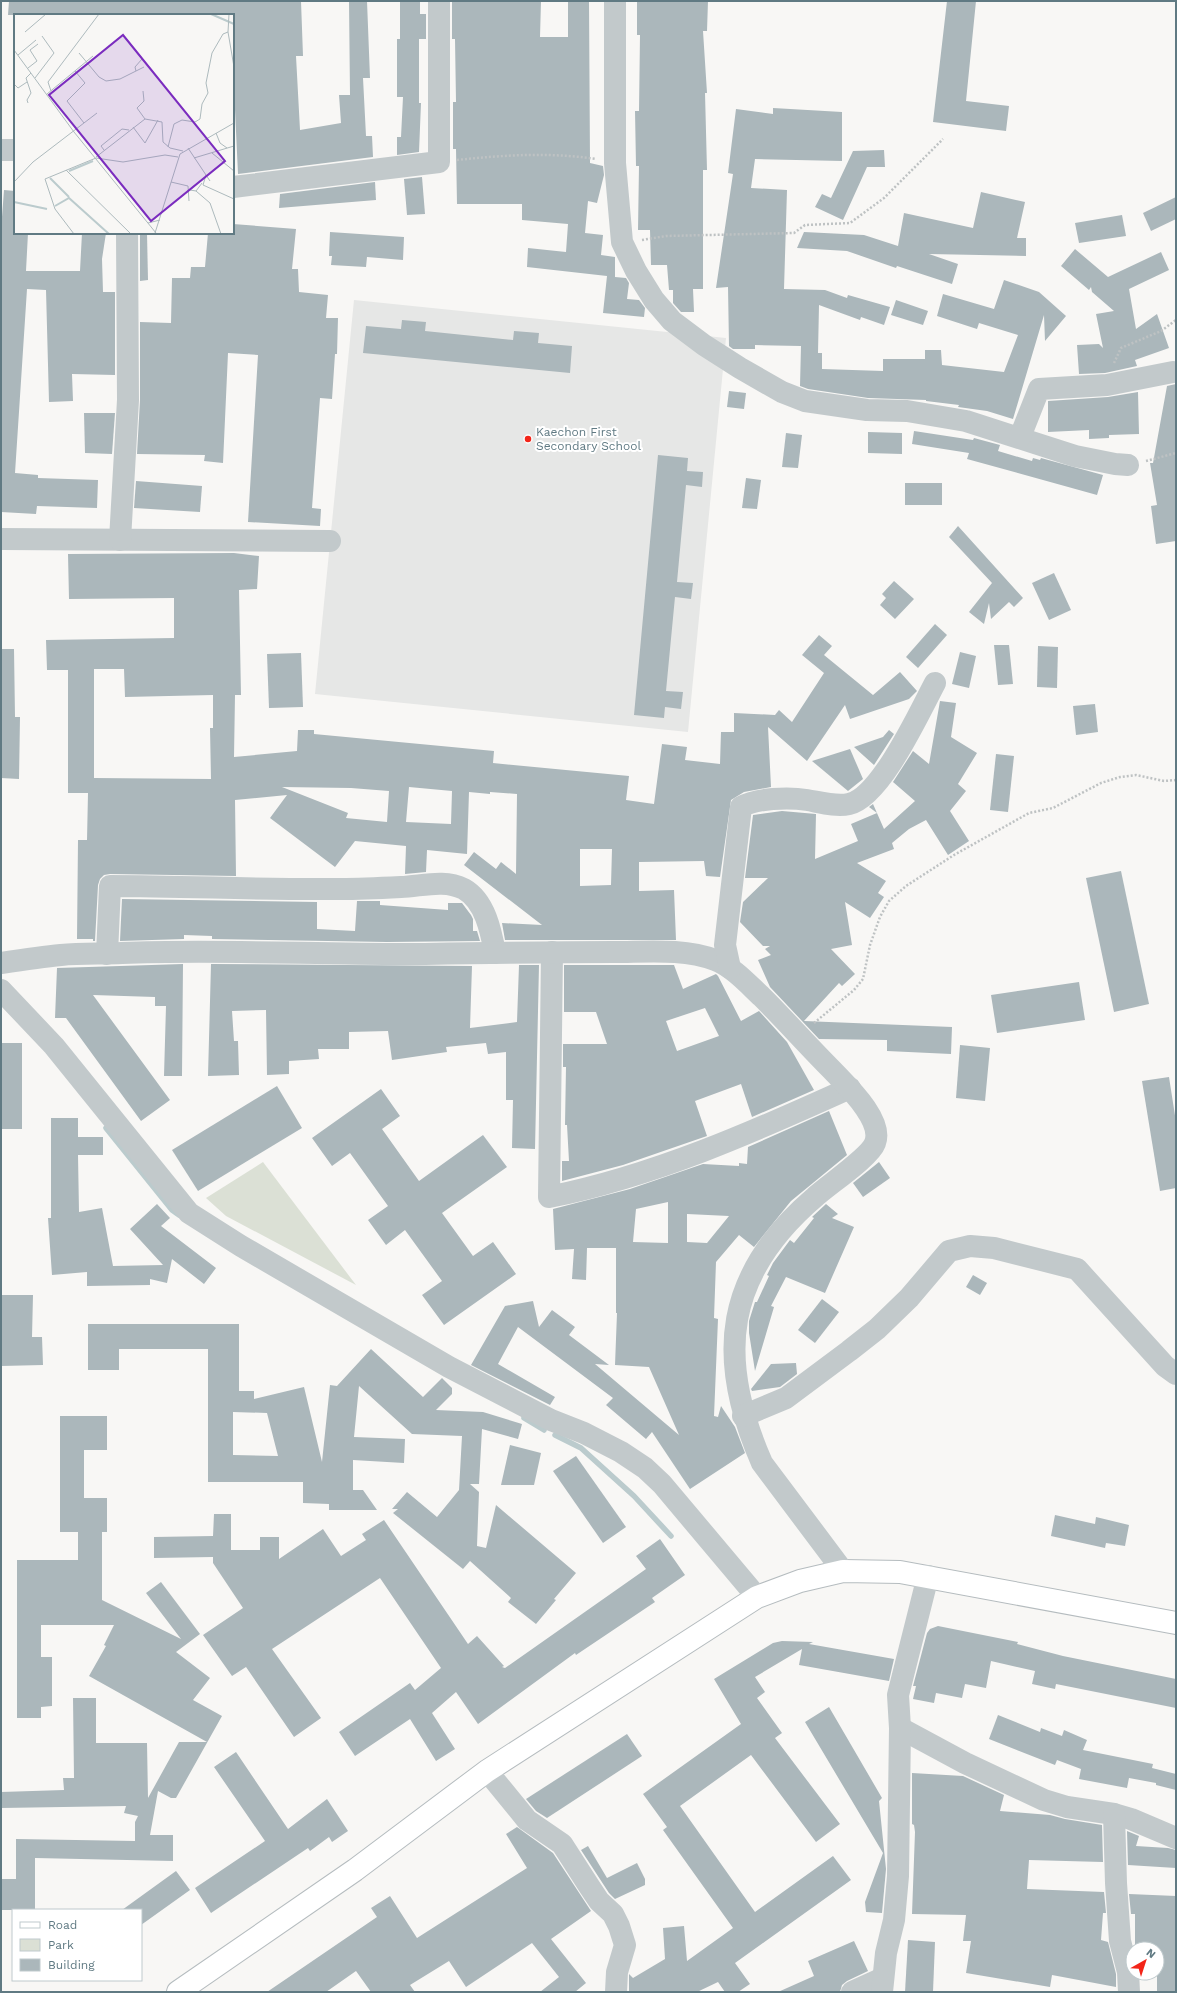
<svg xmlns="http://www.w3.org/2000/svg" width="1177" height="1993" font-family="'Work Sans',sans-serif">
	<rect width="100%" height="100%" fill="#f8f7f5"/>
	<polygon fill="#e6e7e6" points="354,300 726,338 688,732 315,694"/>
	<polygon fill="#dbe0d5" points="263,1162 356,1285 226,1216 206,1198"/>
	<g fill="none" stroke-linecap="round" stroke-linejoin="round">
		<g stroke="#bbcbcd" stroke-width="5.5">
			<polyline points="106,1128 172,1210 179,1215"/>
			<polyline points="524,1418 544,1430"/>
			<polyline points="555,1435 581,1448 634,1496 671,1536"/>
		</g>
	</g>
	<g fill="#abb7bb" fill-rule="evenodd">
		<polygon points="9,1 301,1 303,56 296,56 300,130 341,123 339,95 350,95 349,1 367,1 370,78 363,78 366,136 372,136 373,157 238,174 233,67 233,15 8,15"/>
		<polygon points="400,1 420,1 420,14 426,14 426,39 419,39 419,103 421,103 419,152 397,155 397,137 401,137 403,97 397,97 397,39 400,39"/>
		<polygon points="452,1 541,1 540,37 568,37 568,1 589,1 590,163 603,166 604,175 597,203 588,201 585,233 603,235 601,255 615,257 615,277 626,278 629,283 627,299 639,300 645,308 644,317 603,313 607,276 527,267 528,248 566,252 568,224 522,220 522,204 457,204 456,149 453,149 453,102 456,102 455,39 452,39"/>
		<polygon points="637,1 708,1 707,31 703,31 707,93 705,93 707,170 703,170 703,289 693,289 694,312 681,312 673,303 673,290 669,290 667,265 651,265 650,230 638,230 639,166 636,166 635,111 639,111 640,35 637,35"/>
		<polygon points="947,1 976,1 966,101 1009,106 1006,131 933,122"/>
		<polygon points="773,108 842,112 842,161 755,159 751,188 787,190 784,289 825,290 847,298 848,295 890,307 884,325 861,317 860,320 819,305 818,353 822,353 822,369 883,371 883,359 925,359 925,350 941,350 942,365 1004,372 1018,335 979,323 977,329 937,316 943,294 994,309 1004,280 1039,292 1066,316 1045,341 1044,315 1013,419 987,411 958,407 959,405 926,401 926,400 868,398 808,389 800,386 801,346 755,345 755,349 733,349 729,346 728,287 716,288 733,174 728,173 736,109 773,114"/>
		<polygon points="884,150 885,167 867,167 843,220 815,207 822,194 831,198 853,151"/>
		<polygon points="422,177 425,214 407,215 404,179"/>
		<polygon points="375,182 376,200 279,208 280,194"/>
		<polygon points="4,190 15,191 15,233 28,233 26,271 80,271 82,233 106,233 102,259 103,292 115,292 115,375 72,374 73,401 49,402 46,290 27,289 15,473 38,475 38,478 98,480 97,508 37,506 36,514 1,512 1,230"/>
		<polygon points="981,192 1025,202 1017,238 1026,238 1026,256 929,254 958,264 952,284 897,266 896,268 847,251 797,248 804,232 864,235 898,246 904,213 973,228"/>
		<polygon points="1176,197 1176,219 1151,231 1143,213"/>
		<polygon points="1122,215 1126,236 1079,243 1075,223"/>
		<polygon points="233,224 296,229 292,269 298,269 299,292 328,295 326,318 338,318 337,354 335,354 332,399 320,398 312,508 321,509 320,526 248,522 258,355 228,353 223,463 204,461 205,455 137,454 140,400 140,322 171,323 172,278 190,278 191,267 205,267 208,233 233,233"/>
		<polygon points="330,232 404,237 403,260 367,257 366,267 331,265 332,256 329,256"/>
		<polygon points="140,233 147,233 148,280 140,281"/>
		<polygon points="1075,249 1108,277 1161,252 1169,270 1129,289 1136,329 1157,314 1169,348 1135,360 1137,366 1105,373 1079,374 1077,345 1099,344 1103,348 1096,314 1114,311 1092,292 1091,287 1089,290 1061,266"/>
		<polygon points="896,300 928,311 923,325 891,315"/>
		<polygon points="402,320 426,322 425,331 513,340 514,331 539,333 538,343 572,346 570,373 363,353 366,326 401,329"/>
		<polygon points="1176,384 1176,541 1156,544 1151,506 1157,505 1150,463 1153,463 1167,386"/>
		<polygon points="729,391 746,393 744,409 727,407"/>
		<polygon points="1138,392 1139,434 1109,435 1109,438 1089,439 1089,430 1048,432 1048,401 1108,397"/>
		<polygon points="84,413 115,413 112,454 85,453"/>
		<polygon points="914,431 973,440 974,438 1000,445 998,451 1032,461 1033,458 1040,460 1041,458 1103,475 1097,495 967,459 969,453 912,444"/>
		<polygon points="868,432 902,433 902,454 868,453"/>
		<polygon points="786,433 802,435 798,468 782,467"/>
		<polygon points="658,455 688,458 687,471 703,472 702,487 686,485 677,582 693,583 691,599 675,597 666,691 683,692 681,709 665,707 664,718 634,715"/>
		<polygon points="746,478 761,480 757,509 742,508"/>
		<polygon points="136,481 202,486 200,512 134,508"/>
		<rect x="905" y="483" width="37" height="22"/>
		<polygon points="958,526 1023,598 1014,607 1009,602 991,619 989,603 984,624 969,612 992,583 949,537"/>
		<path d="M 234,553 L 259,556 L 257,589 L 239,590 L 241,695 L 235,695 L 234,757 L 297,751 L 298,730 L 314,730 L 314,734 L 494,751 L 493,763 L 629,776 L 626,800 L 654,804 L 662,744 L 687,747 L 685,760 L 720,764 L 721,732 L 734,732 L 734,713 L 775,715 L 779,710 L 792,722 L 824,673 L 802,655 L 819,635 L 832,646 L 824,655 L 873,695 L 900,672 L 917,691 L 909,699 L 850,719 L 845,705 L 807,761 L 768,727 L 771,787 L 744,792 L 731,800 L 720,877 L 706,876 L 704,861 L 639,862 L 639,891 L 674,890 L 676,940 L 505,940 L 502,923 L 542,925 L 464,865 L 474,852 L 496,869 L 501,862 L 516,874 L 517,794 L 490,792 L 490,794 L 469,792 L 467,854 L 427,850 L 426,872 L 405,874 L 406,846 L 355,841 L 335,867 L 270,818 L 287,795 L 235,800 L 236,876 L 110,874 L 104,875 L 100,879 L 98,885 L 95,941 L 93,941 L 93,939 L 77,939 L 78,840 L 87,840 L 88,793 L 68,793 L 68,670 L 47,670 L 46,640 L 174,638 L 174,598 L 69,599 L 68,554 ZM 94,669 L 124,669 L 125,697 L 213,695 L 213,728 L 210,728 L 211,779 L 94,778 ZM 282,787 L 351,788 L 389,791 L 387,822 L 346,818 L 348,813 ZM 409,787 L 452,791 L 451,824 L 406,822 ZM 580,849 L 612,849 L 611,885 L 580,886 Z"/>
		<polygon points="1054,573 1071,610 1049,620 1032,583"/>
		<polygon points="894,581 914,599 895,619 880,605 886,598 882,594"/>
		<polygon points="935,624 947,635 918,668 906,657"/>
		<polygon points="994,645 1009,645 1013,684 998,685"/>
		<polygon points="1038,646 1058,647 1057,688 1037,687"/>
		<polygon points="1,649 14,649 15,717 20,717 19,779 1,778"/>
		<polygon points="960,652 976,656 969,688 952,684"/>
		<polygon points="301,653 303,707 269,708 267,654"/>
		<polygon points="940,701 956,703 951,737 977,753 958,784 966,791 950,811 969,841 948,855 926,820 909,829 892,843 894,849 857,863 886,881 878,893 884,897 870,918 845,902 852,945 831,949 855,974 842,986 839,983 804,1021 952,1027 951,1054 887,1051 887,1040 819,1039 770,987 758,960 771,955 765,949 770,946 763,946 740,922 743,902 768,878 745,878 753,815 782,811 816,814 815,859 858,841 851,824 877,813 869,807 873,804 884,829 915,801 893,782 913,751 929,764"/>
		<polygon points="1095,704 1098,732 1076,735 1073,706"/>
		<polygon points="889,730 894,734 874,765 854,747 883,737"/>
		<polygon points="850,749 863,779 848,791 812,761"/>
		<polygon points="996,754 1014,756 1008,812 990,810"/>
		<polygon points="1121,871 1149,1004 1114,1012 1086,878"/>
		<polygon points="122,899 317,902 317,929 355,931 357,901 380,901 380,905 448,910 448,903 462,903 471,915 473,919 473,931 477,931 480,941 387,942 212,939 212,936 184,935 184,939 120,941"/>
		<polygon points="183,964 182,1076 164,1076 166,1006 155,1006 155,997 93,995 170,1100 141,1121 66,1018 55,1018 57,968"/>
		<polygon points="211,964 472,966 470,1028 517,1022 519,965 539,965 535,1149 512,1148 513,1100 506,1100 506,1052 488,1054 486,1043 446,1047 447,1052 392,1060 388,1031 349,1032 349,1049 318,1049 319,1059 289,1061 289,1074 267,1075 266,1010 232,1011 234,1041 238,1041 239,1075 208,1076"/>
		<path d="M 564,965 L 674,965 L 683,989 L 716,974 L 718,976 L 741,1021 L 759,1011 L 787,1042 L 814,1090 L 752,1117 L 741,1084 L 695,1101 L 707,1136 L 623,1165 L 562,1181 L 562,1161 L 569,1161 L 567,1125 L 565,1125 L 566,1067 L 563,1067 L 563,1044 L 607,1044 L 596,1012 L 564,1012 ZM 705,1008 L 719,1036 L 677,1051 L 666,1021 Z"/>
		<polygon points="1079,982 1085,1020 997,1033 991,995"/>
		<rect x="1" y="1043" width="21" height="86"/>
		<polygon points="960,1045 990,1048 985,1101 956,1098"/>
		<polygon points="1169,1077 1176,1122 1176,1188 1160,1191 1142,1081"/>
		<polygon points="277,1086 302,1128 198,1191 172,1150"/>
		<polygon points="381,1089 400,1116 382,1129 419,1181 483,1135 507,1167 442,1213 473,1256 493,1242 516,1274 444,1325 422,1295 442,1281 405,1230 386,1245 368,1220 388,1206 350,1153 332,1166 312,1138"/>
		<path d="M 829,1111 L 847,1155 L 791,1201 L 754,1247 L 739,1235 L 716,1262 L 714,1318 L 718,1319 L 714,1416 L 718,1417 L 721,1406 L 735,1427 L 745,1453 L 690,1489 L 652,1432 L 646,1439 L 606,1405 L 613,1398 L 518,1327 L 498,1364 L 555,1397 L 550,1405 L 471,1365 L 505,1306 L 533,1301 L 539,1327 L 552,1310 L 575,1327 L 569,1335 L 609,1365 L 595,1364 L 679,1435 L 649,1367 L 615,1365 L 617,1313 L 616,1313 L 616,1248 L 587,1248 L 586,1280 L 572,1279 L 574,1249 L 555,1250 L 553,1209 L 630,1189 L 703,1164 L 739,1166 L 739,1163 L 747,1164 L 748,1147 ZM 668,1202 L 668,1243 L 633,1242 L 636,1209 ZM 687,1214 L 729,1216 L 707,1243 L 687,1242 Z"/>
		<polygon points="51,1118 78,1118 78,1137 103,1137 103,1155 78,1155 79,1212 102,1208 113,1266 163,1265 130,1229 157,1204 170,1218 161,1226 216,1268 204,1284 172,1259 167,1283 150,1279 150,1285 87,1286 87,1272 52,1275 48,1218 51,1218"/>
		<polygon points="879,1162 890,1178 863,1197 853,1183"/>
		<polygon points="826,1204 838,1214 832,1218 854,1227 825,1293 786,1277 771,1306 774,1307 755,1371 749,1333 749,1321 755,1302 757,1302 769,1276 767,1275 773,1263 790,1240 794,1243 814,1218 812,1217"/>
		<polygon points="973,1275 987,1283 980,1295 966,1287"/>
		<polygon points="1,1295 33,1295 32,1337 42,1337 43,1365 1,1366"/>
		<polygon points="822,1299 839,1312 815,1343 798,1330"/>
		<path d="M 88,1324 L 239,1324 L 239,1391 L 254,1391 L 254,1399 L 304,1387 L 322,1462 L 330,1385 L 337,1386 L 371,1349 L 423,1397 L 442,1378 L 452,1388 L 452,1394 L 436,1410 L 483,1412 L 522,1424 L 518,1439 L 482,1429 L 479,1484 L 470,1484 L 479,1492 L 477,1546 L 486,1548 L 496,1505 L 576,1573 L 554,1599 L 556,1600 L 536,1624 L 508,1602 L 511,1598 L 470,1561 L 463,1569 L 393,1513 L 398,1509 L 392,1509 L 407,1492 L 437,1517 L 459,1490 L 462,1436 L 412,1434 L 359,1386 L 354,1437 L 405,1439 L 404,1463 L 353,1460 L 353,1490 L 363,1490 L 377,1510 L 329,1510 L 329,1504 L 303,1503 L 303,1482 L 208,1482 L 208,1349 L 119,1349 L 119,1370 L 88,1370 ZM 233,1412 L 267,1413 L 278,1456 L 233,1455 Z"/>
		<polygon points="796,1363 797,1374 780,1387 752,1391 751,1389 771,1364"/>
		<polygon points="60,1416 107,1416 107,1450 84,1450 84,1498 107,1498 107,1532 102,1532 102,1600 181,1639 146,1593 161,1582 200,1634 176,1652 210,1678 193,1700 222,1716 176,1798 171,1798 158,1791 150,1835 173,1835 173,1861 35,1858 35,1910 1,1910 1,1879 16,1879 16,1839 135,1841 135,1822 138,1816 124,1813 126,1806 1,1808 1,1792 64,1790 63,1778 74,1778 73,1698 96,1698 96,1743 147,1743 148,1798 179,1742 207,1742 89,1676 106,1646 104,1645 114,1625 41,1625 41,1657 52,1657 52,1706 41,1707 41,1718 17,1718 17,1560 78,1560 78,1532 60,1532"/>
		<polygon points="510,1445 541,1453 534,1485 501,1485"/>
		<polygon points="576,1456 626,1527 603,1543 553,1471"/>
		<polygon points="214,1514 231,1514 231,1550 260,1550 260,1537 279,1537 279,1559 323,1529 341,1556 366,1540 362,1534 384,1520 468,1644 477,1636 504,1666 502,1667 505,1668 646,1569 636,1556 660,1539 685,1575 652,1598 655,1602 576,1655 575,1653 478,1724 456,1692 432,1713 455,1749 436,1761 410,1719 355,1756 339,1732 410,1683 415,1690 441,1668 380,1578 272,1649 321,1718 294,1737 246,1667 232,1676 203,1635 243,1608 213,1563 213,1557 154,1558 154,1537 213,1536"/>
		<polygon points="1055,1515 1095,1524 1096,1517 1129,1525 1125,1546 1106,1543 1105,1548 1051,1536"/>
		<polygon points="938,1626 1018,1642 1017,1644 1063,1656 1176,1679 1176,1708 1056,1684 1055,1689 1032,1684 1035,1671 991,1661 986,1688 965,1684 962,1698 936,1693 934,1703 913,1699 916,1686 913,1686 927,1633 930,1629"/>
		<polygon points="782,1641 813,1642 809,1644 894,1659 889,1681 799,1665 802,1649 755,1677 765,1692 757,1698 782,1733 775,1738 840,1824 816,1842 751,1755 680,1806 755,1912 833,1856 851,1880 735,1963 750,1984 738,1992 725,1992 718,1982 697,1992 629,1992 629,1974 633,1978 665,1959 663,1928 684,1926 687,1961 733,1928 663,1830 667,1827 643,1794 741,1724 714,1679 773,1643"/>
		<polygon points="829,1707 882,1798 879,1801 886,1869 882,1913 866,1912 865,1902 883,1853 805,1722"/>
		<polygon points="998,1715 1040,1732 1041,1728 1062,1736 1064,1730 1087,1740 1083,1750 1153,1764 1152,1768 1176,1774 1176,1790 1156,1785 1156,1783 1129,1778 1127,1788 1079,1779 1081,1769 1057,1760 1055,1765 989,1739"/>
		<polygon points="627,1734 642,1756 547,1818 536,1811 526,1799"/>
		<polygon points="236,1752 288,1829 327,1799 348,1831 332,1842 329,1837 310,1851 308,1848 211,1913 195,1888 265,1841 214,1767"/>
		<polygon points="912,1773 963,1776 1004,1795 1000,1811 1050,1815 1065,1819 1102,1825 1103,1862 1029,1860 1027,1889 1104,1892 1106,1913 1103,1913 1101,1940 1108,1942 1116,1974 1116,1987 1052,1975 1050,1987 966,1973 971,1941 963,1941 966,1915 912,1914 915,1832 914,1825 912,1824"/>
		<polygon points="517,1827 553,1853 591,1911 551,1939 586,1983 575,1992 540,1992 559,1977 532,1943 466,1987 449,1961 410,1985 415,1992 371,1992 356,1971 326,1992 267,1992 377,1917 371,1908 390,1896 417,1938 527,1868 506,1834"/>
		<polygon points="1127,1831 1139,1836 1136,1846 1168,1848 1176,1850 1176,1868 1128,1865"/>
		<polygon points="588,1846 607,1878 637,1863 645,1879 645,1885 615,1899 609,1893 581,1850"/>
		<polygon points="176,1871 190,1890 141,1925 141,1910 122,1910"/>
		<polygon points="1129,1894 1176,1896 1176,1992 1157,1992 1157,1949 1135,1949 1135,1914 1131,1914"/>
		<polygon points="908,1940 935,1942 933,1992 905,1992"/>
		<polygon points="854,1941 868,1971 847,1981 842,1985 840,1992 778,1992 814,1976 808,1961"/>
	</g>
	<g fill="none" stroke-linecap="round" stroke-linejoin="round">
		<g stroke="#b5bcbf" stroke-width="24">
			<polyline id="major" points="178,1992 355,1870 487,1771 757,1597 800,1581 843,1571 900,1572 1176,1623"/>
		</g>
		<g stroke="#bec2c3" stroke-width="2.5" stroke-dasharray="2 2" stroke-linecap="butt">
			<path d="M 457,160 C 504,155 549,152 596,159"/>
			<polyline points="642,240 666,236 794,233 805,225 850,223 884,198 943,139"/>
			<polyline points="1114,363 1121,348 1161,331 1176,320"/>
			<polyline points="1146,461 1176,453"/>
			<polyline points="814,1023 854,990 863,979 870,945 880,917 889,901 906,886 954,855 1029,813 1053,808 1101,783 1120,777 1136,775 1164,781 1176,780"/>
		</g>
		<g stroke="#c2c9cb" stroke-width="22">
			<polyline points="615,1 615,163 622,242 636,271 654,300 672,321 704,345 740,368 782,392 805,401 867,410 907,411 966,421 1075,456 1115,464 1128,465"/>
			<polyline points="1,150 15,150"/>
			<polyline points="233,187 439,162 439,1"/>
			<polyline points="1020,437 1039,389 1107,385 1173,372"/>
			<polyline points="1,539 330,541"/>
			<polyline points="120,540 128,400 127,233"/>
			<path d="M 552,952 L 549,1197 C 654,1176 753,1132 850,1088"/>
			<path d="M 107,954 L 110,886 C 187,886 264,890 341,889 C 361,889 381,888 401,887 C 423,886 444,879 464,889 C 485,901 491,931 495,953"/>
			<path d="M 1,963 C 21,960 41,957 61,955 C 81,953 102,954 122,953 C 223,949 324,955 425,954 C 488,953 551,952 614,952 C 646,952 684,948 715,960 C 733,967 748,984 762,997 C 786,1021 808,1046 832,1070 C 846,1085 884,1120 875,1143 C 870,1157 828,1185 815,1197 C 725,1274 715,1356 762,1463 L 843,1571"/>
			<path d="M 730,968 L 725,945 L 741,807 C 756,798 789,797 807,800 C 819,802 836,807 849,804 C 881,797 920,711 935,683"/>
			<polyline points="1,990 54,1046 189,1213 241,1246 449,1367 551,1420 584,1433 621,1452 645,1468 662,1484 757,1597"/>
			<polyline points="743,1416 786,1398 849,1351 877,1329 909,1298 949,1251 970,1246 994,1248 1077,1269 1165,1366 1176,1374"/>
			<polyline points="900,1728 965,1763 1044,1800 1067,1807 1114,1814 1131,1819 1176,1838"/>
			<polyline points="487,1771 527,1820 562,1844 589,1886 599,1901 613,1914 619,1926 625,1945 617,1972 616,1992"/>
			<polyline points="1114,1814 1116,1883 1120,1941 1128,1972 1129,1992"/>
			<polyline points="852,1992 883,1978"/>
			<polyline points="882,1992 886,1953 894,1920 898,1876 900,1728 898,1695 928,1576"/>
		</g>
		<use href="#major" stroke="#fff" stroke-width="22"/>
	</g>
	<circle fill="#f32519" stroke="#fff" stroke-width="1.5" cx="528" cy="439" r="4"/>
	<g text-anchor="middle" stroke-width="4" stroke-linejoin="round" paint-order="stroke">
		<g font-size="12" fill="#607a83" stroke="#fff" text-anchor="start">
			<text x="536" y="436">Kaechon First<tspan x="536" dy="14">Secondary School</tspan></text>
		</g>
	</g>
	<g transform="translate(14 14)">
		<rect width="220" height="220" fill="#f8f7f5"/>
		<path fill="none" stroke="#bbcbcd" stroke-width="2" d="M 197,0 L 220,10M 55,157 L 79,147M 36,164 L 55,183M 0,188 L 33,195M 41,192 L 55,184 L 95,220"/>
		<path fill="none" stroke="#adbabd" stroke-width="1" d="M 215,0 L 214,18 L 220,53M 11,18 L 32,0M 0,36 L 60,118 L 142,219M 65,39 L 85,63 L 92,67 L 106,65 L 130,53M 4,41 L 22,26M 14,54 L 23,47 L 16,36 L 24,30M 61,57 L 71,69 L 53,87 L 70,109M 122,57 L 121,53 L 128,45M 21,64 L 40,39 L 28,22M 0,70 L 4,74 L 13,68M 37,77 L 34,68 L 85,0M 129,77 L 130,87 L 123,94 L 131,105M 33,80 L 79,42M 14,89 L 13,86 L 17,79 L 12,64 L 17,59M 119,113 L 131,129 L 144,106M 202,119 L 206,129 L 213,134M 154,133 L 160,110 L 168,106 L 181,108 L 186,105 L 188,90 L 194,79 L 192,69 L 198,39 L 209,20 L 214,18M 174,134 L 196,167M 90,136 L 87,132 L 108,115 L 115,116M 198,139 L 220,157M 82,143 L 131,105 L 148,108 L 149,128 L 156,134 L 169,137M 180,144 L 220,132M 52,156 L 117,220M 192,161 L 189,171 L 220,185M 0,168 L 19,148 L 83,99M 157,168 L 174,172 L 175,187M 176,176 L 182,177 L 188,169M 182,177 L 196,189 L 207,220M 134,209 L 146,206M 141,219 L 166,140 L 220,109M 60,220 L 41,195 L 31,165 L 82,144 L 109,148 L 151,141 L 164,143"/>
		<path fill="#7b2cbf" fill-opacity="0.15" stroke="#7b2cbf" stroke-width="2" d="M 109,21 L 211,147 L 137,207 L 35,81 Z"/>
		<rect width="220" height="220" fill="none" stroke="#607a83" stroke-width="2"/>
	</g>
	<rect width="1177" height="1993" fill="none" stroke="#607a83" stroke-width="4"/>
	<rect x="12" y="1909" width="130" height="72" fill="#ffffff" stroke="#bfcacd"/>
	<rect x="20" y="1922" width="20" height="6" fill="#ffffff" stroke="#bfcacd"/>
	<text x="48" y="1929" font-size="12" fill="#607a83">Road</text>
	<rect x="20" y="1939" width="20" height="12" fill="#dbe0d5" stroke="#bfcacd"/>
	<text x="48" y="1949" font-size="12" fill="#607a83">Park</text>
	<rect x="20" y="1959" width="20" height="12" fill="#abb7bb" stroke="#bfcacd"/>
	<text x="48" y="1969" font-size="12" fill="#607a83">Building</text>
	<g transform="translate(1145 1961) rotate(39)"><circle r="19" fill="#ffffff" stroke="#bfcacd"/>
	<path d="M0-3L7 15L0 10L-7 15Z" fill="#f32519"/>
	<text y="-6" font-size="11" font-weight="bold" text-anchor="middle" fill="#607a83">N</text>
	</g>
</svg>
